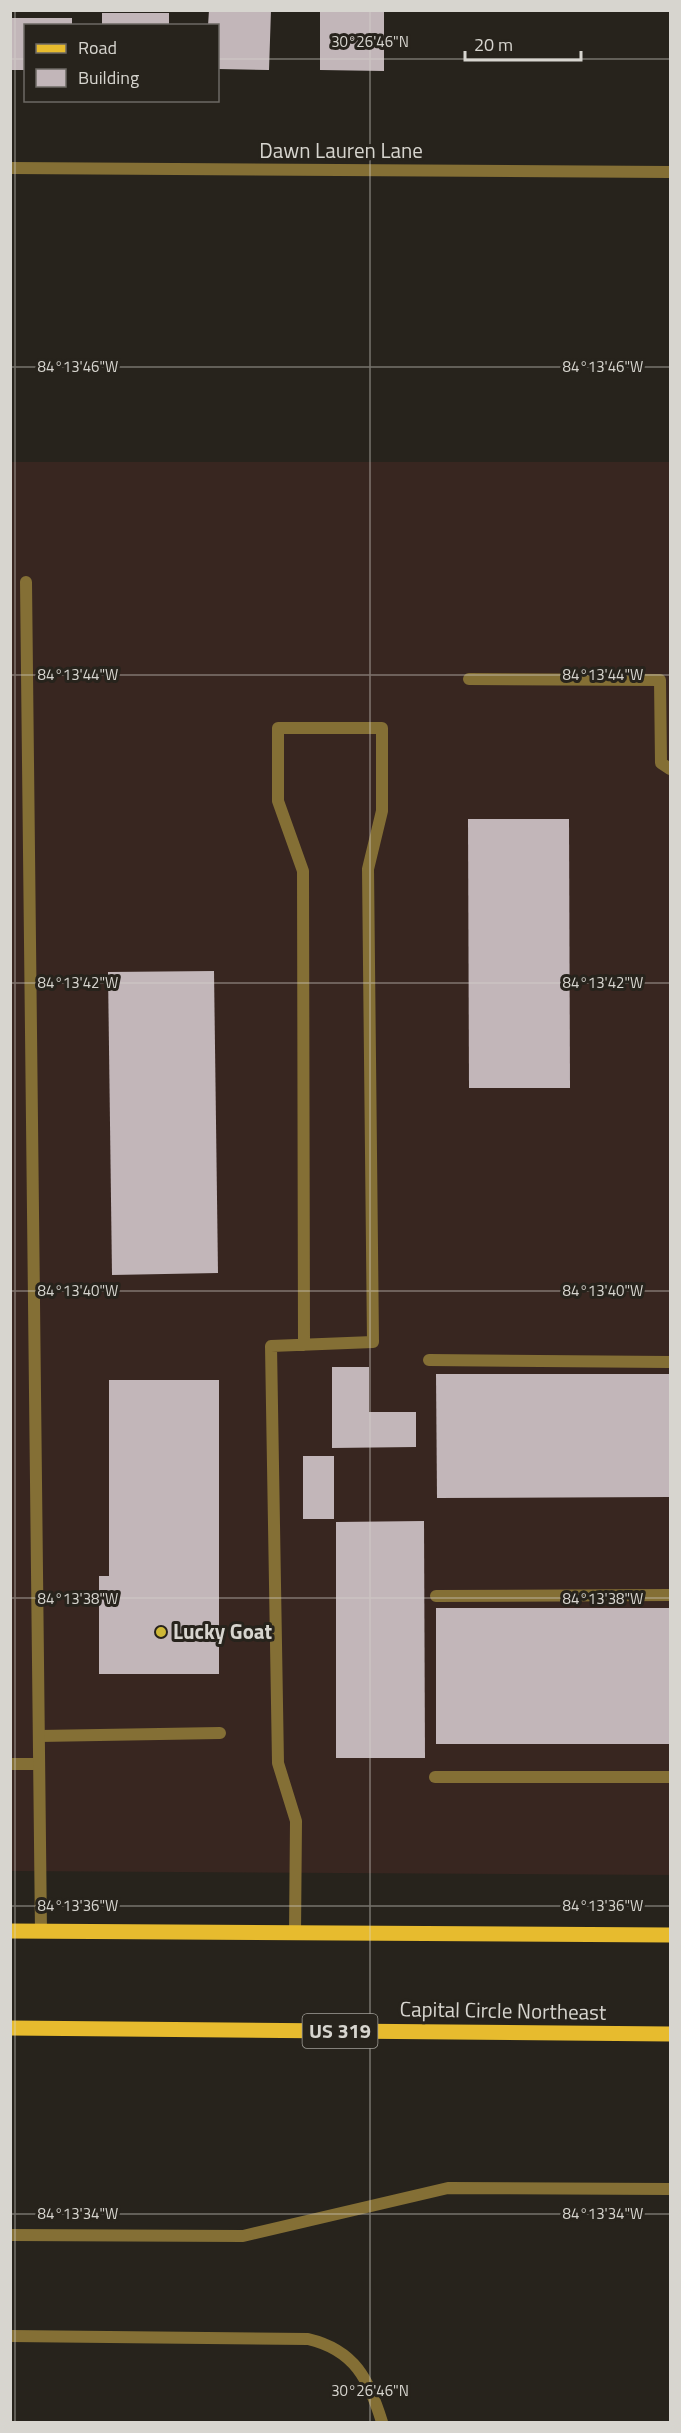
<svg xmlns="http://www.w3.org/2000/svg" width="681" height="2433" font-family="'Titillium Web',sans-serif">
	<rect width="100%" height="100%" fill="#27231c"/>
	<polygon fill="#382620" points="11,462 670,462 670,1875 11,1871"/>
	<g fill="#c2b6b9">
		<polygon points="209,10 271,10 269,70 218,69 218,26 208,26"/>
		<polygon points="320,10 384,10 384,71 320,70"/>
		<rect x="102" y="13" width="67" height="13"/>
		<polygon points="10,18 72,18 72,26 26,26 26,70 10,70"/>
		<polygon points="468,819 569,819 570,1088 469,1088"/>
		<polygon points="214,971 218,1273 112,1275 108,972"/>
		<polygon points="332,1367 369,1367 369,1412 416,1412 416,1447 332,1448"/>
		<polygon points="436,1374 670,1374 670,1497 437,1498"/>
		<polygon points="109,1380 219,1380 219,1674 99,1674 99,1576 109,1576"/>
		<rect x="303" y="1456" width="31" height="63"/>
		<polygon points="424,1521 425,1758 336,1758 336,1522"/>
		<rect x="436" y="1608" width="234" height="136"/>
	</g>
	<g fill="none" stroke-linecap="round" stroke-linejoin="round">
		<g stroke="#846f35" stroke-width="12">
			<polyline points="469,679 660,680 661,763 670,769"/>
			<polyline points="429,1360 670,1362"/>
			<polyline points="436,1596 670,1595"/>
			<polyline points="39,1736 220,1733"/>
			<polyline points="10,1764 39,1764"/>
			<polyline points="435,1777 670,1777"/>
			<polyline points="295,1933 296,1821 278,1763 271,1346 373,1342 368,869 382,811 382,728 278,728 278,801 303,871 304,1345"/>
			<polyline points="10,2235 243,2236 448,2188 670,2189"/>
			<path d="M 10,2336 L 308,2339 C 355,2350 369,2380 382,2422"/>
		</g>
		<g stroke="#846f35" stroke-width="12">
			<polyline points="10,168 670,172"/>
			<polyline points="26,582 41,1932"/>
		</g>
		<g stroke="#e7bb2e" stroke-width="15">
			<polyline points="10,1931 670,1935"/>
			<polyline points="10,2028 670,2034"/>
		</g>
	</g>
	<path fill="none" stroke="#d7d5cf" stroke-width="1.5" stroke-opacity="0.45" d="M 15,10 L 15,2422M 370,10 L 370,2422M 10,59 L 26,59M 218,59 L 670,59M 10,367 L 670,367M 10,675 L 670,675M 10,983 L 670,983M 10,1291 L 670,1291M 10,1598 L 670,1598M 10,1906 L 670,1906M 10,2214 L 670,2214"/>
	<circle fill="#ceb837" stroke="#27231c" stroke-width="2" cx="161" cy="1632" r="6"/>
	<g text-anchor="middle" stroke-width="6" stroke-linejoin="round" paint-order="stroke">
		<rect fill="#27231c" stroke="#a2a099" stroke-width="1.5" x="302.5" y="2014" width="75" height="34" rx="4.5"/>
		<g font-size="20" font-weight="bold" fill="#d7d5cf">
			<text x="340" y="2038">US 319</text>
		</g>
		<g font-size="21" fill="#d7d5cf" stroke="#27231c">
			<text x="341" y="158">Dawn Lauren Lane</text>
			<text transform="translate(503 2011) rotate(1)" y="7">Capital Circle Northeast</text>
		</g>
		<g font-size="21" font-weight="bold" fill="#d7d5cf" stroke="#27231c" text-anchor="start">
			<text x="173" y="1639">Lucky Goat</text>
		</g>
	</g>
	<g font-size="15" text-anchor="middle" fill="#d7d5cf" stroke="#27231c" stroke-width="6" stroke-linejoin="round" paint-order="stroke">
		<text x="370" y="47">30°26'46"N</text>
		<text x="603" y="372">84°13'46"W</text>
		<text x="78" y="372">84°13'46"W</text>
		<text x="78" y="680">84°13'44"W</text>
		<text x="603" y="680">84°13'44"W</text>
		<text x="603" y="988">84°13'42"W</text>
		<text x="78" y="988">84°13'42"W</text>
		<text x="603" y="1296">84°13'40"W</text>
		<text x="78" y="1296">84°13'40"W</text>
		<text x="603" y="1604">84°13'38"W</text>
		<text x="78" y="1604">84°13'38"W</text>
		<text x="603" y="1911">84°13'36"W</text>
		<text x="78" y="1911">84°13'36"W</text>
		<text x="603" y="2219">84°13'34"W</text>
		<text x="78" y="2219">84°13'34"W</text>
		<text x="370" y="2396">30°26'46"N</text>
	</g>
	<rect width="681" height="2433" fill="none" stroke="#d7d5cf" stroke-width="24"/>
	<rect x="24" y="24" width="195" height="78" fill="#27231c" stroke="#6d6a64" stroke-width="1.5"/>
	<rect x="36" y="44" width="30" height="9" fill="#e7bb2e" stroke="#6d6a64" stroke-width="1.5"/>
	<text x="78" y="54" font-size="18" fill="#d7d5cf">Road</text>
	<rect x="36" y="69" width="30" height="18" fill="#c2b6b9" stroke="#6d6a64" stroke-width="1.5"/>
	<text x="78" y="84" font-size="18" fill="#d7d5cf">Building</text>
	<path d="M465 51v9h116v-9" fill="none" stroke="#d7d5cf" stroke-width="3"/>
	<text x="474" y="51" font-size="18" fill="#d7d5cf" stroke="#27231c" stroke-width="4.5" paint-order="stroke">20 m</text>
</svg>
